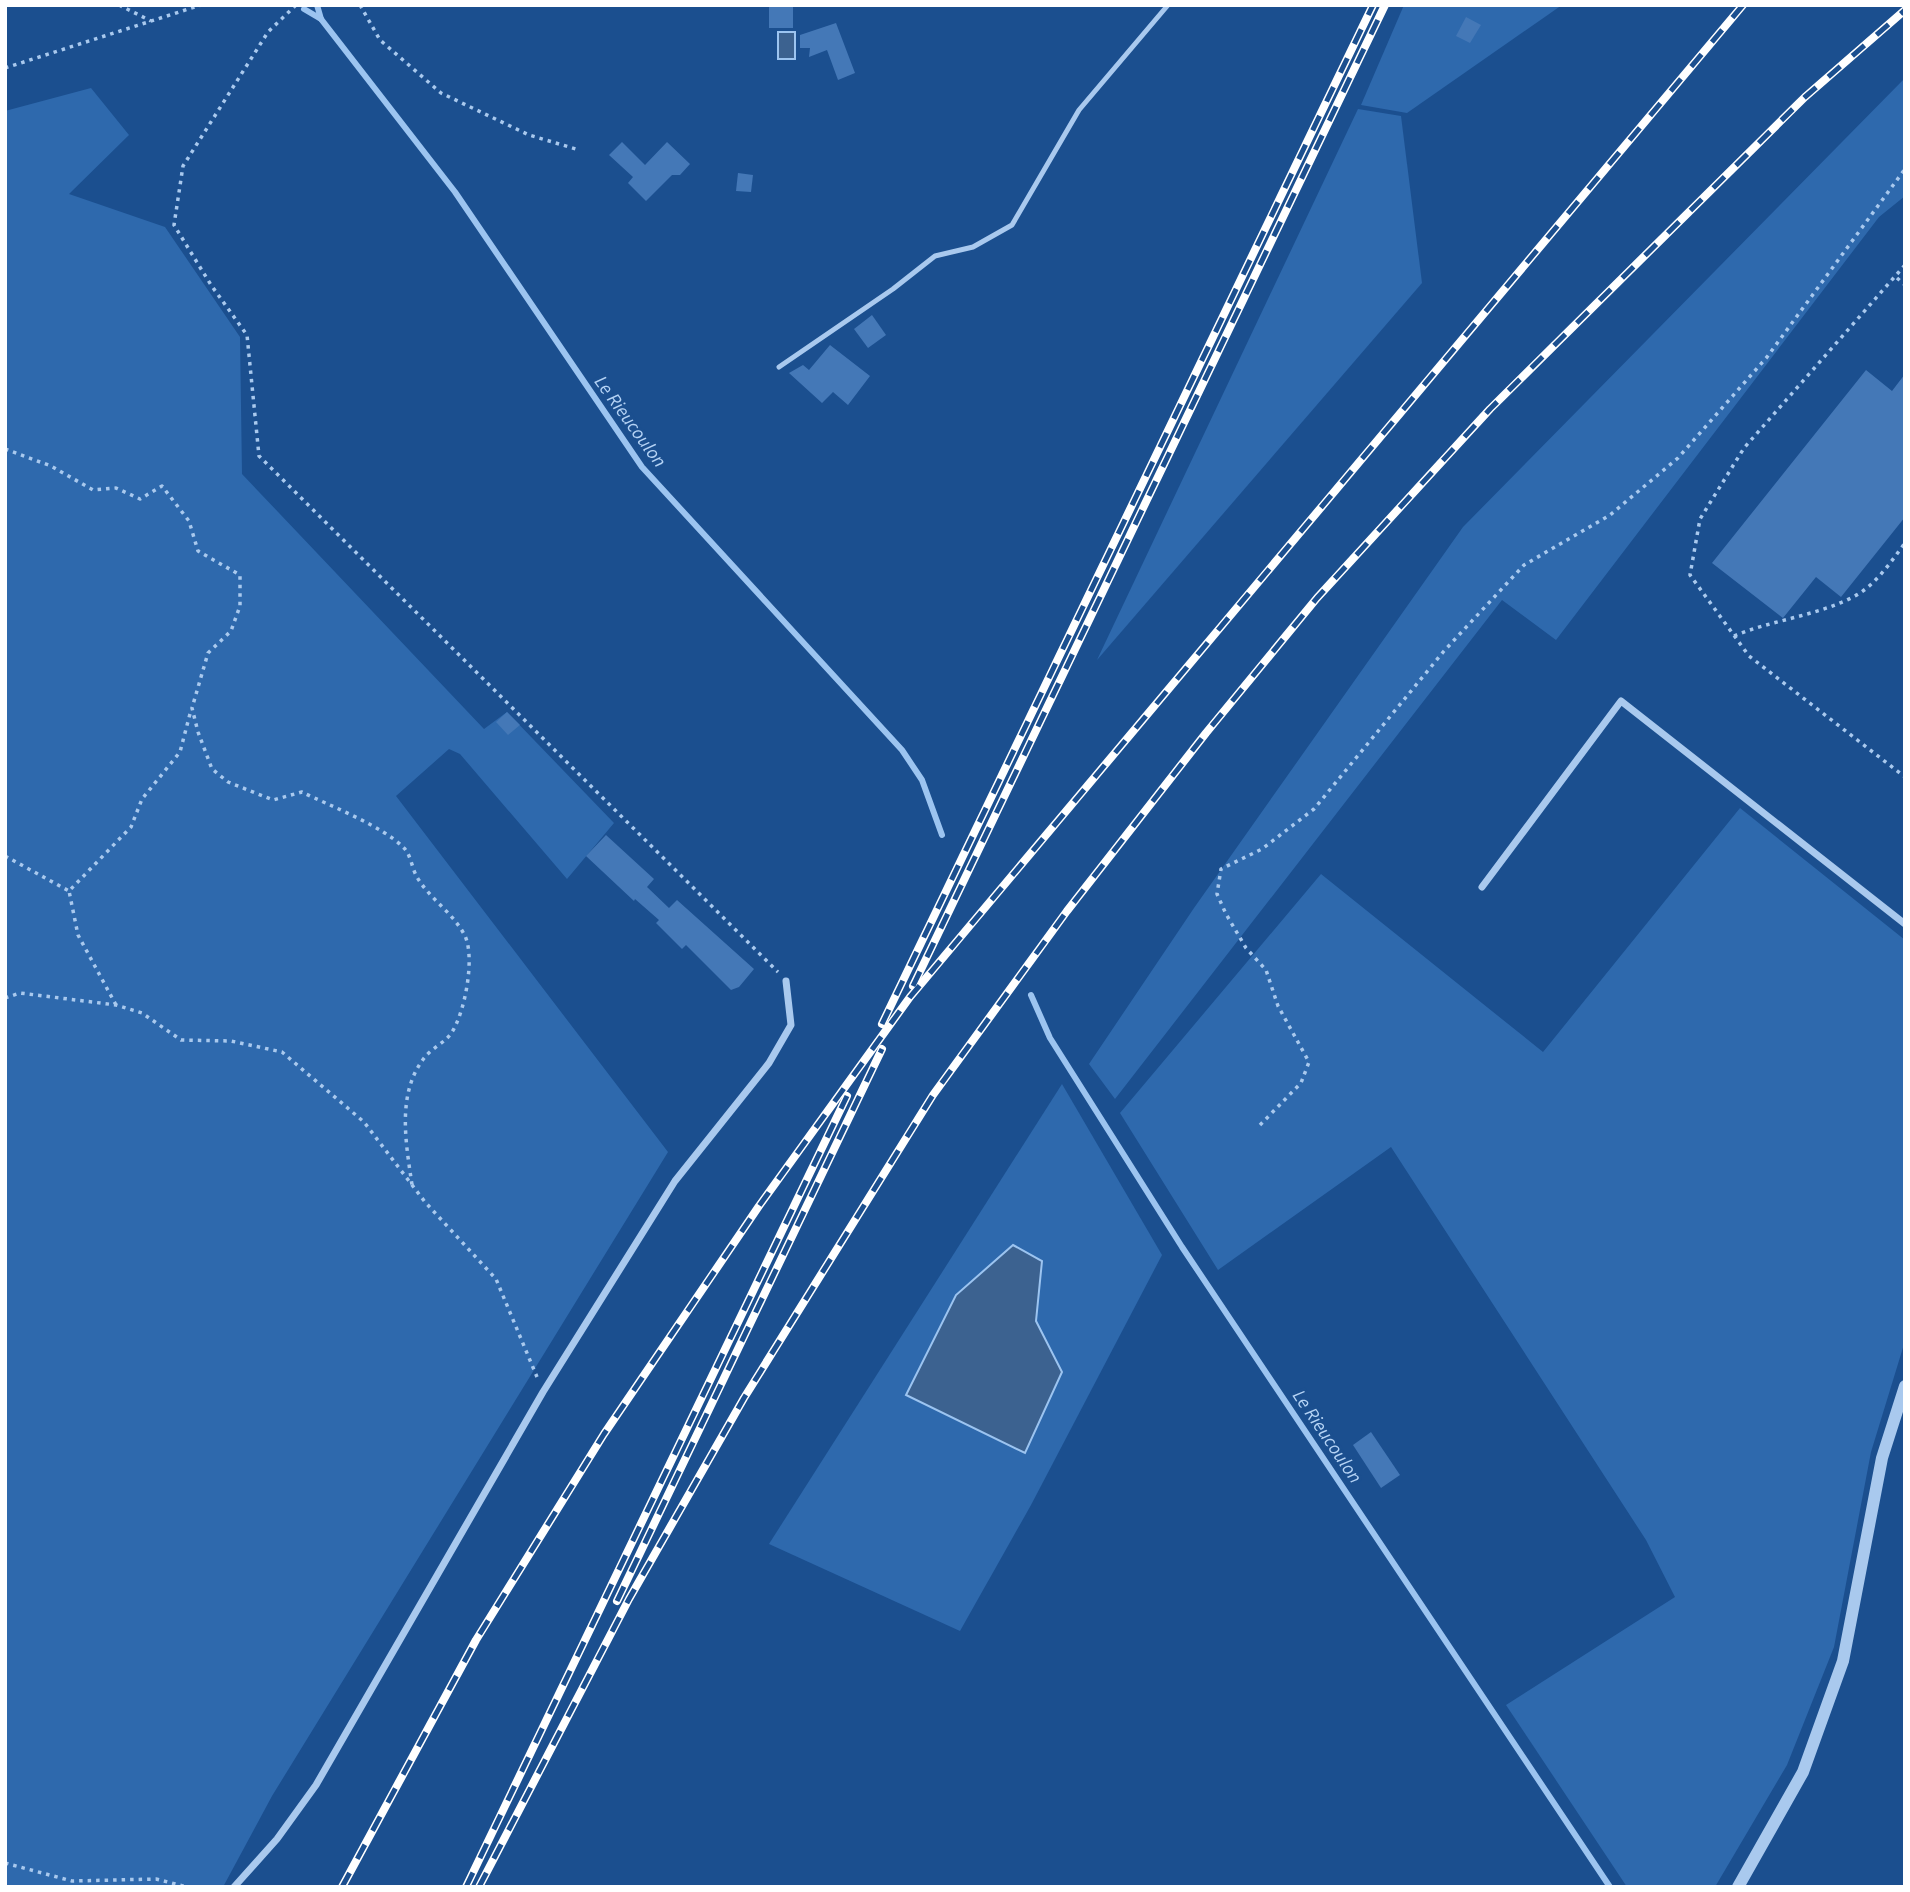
<svg xmlns="http://www.w3.org/2000/svg" width="1910" height="1892" font-family="'Source Sans 3',sans-serif">
	<rect width="100%" height="100%" fill="#1b4f8f"/>
	<g fill="#2e69ad">
		<polygon points="1404,5 1562,5 1407,113 1361,105"/>
		<polygon points="1905,78 1905,196 1879,217 1556,640 1502,600 1115,1099 1089,1064 1194,908 1463,527"/>
		<polygon points="91,88 129,135 69,194 165,227 240,337 242,474 484,729 507,712 614,823 567,879 460,754 449,749 396,796 668,1152 272,1796 223,1887 5,1887 5,111"/>
		<polygon points="1358,109 1401,116 1422,283 1097,660"/>
		<polygon points="1740,808 1905,940 1905,1341 1871,1452 1834,1647 1787,1765 1715,1887 1627,1887 1506,1705 1675,1597 1646,1540 1391,1147 1218,1270 1120,1113 1321,874 1543,1052"/>
		<polygon points="1062,1084 1162,1255 1031,1505 960,1631 769,1544"/>
	</g>
	<g fill="#3c6290" stroke="#9cc4f0" stroke-width="2">
		<rect x="778" y="32" width="17" height="27"/>
		<polygon points="1013,1245 1042,1261 1036,1321 1062,1372 1025,1453 906,1395 956,1295"/>
	</g>
	<g fill="none" stroke-linecap="round" stroke-linejoin="round">
		<g stroke="#9cc4f0" stroke-width="6">
			<polyline points="317,5 321,19 455,192 642,467 902,750 922,780 942,835"/>
			<polyline points="304,9 321,19"/>
			<polyline points="1031,995 1050,1038 1182,1247 1610,1887"/>
		</g>
	</g>
	<g fill="#4478b7">
		<rect x="769" y="5" width="24" height="23"/>
		<polygon points="1466,17 1481,25 1470,43 1456,36"/>
		<polygon points="836,23 855,73 838,80 827,50 809,57 810,48 800,48 800,35"/>
		<polygon points="622,142 645,165 667,142 690,164 680,175 672,175 646,201 628,183 633,177 609,155"/>
		<polygon points="738,173 753,175 751,192 736,191"/>
		<polygon points="872,315 886,335 868,348 854,329"/>
		<polygon points="830,345 870,376 848,405 833,392 822,403 789,373 803,365 809,370"/>
		<polygon points="1866,370 1892,391 1905,374 1905,517 1841,597 1816,577 1783,618 1712,563"/>
		<polygon points="507,712 520,725 508,735 496,722"/>
		<polygon points="606,835 654,879 647,887 669,908 677,900 754,969 739,987 731,990 686,945 682,949 656,923 659,920 635,899 634,901 586,856"/>
		<polygon points="1371,1432 1400,1475 1381,1488 1353,1445"/>
	</g>
	<g fill="none" stroke-linecap="round" stroke-linejoin="round">
		<g stroke="#a9c9ee" stroke-width="3.5" stroke-dasharray="3.5 5" stroke-linecap="butt">
			<polyline points="119,5 151,21"/>
			<polyline points="296,5 268,32 183,166 174,225 211,285 247,335 259,456 778,972"/>
			<polyline points="360,5 380,40 441,93 529,135 576,149"/>
			<polyline points="5,68 201,5"/>
			<polyline points="1905,265 1744,448 1700,519 1690,575 1749,656 1905,777"/>
			<polyline points="1897,278 1905,285"/>
			<path d="M 5,449 L 51,466 L 93,490 L 116,488 L 140,499 L 162,486 L 189,521 L 198,551 L 240,575 L 240,606 L 231,631 L 208,653 L 192,708 L 198,732 L 212,769 L 228,782 L 273,800 L 302,792 C 330,806 383,826 404,848 C 411,855 412,869 417,877 C 429,898 452,912 464,934 C 476,955 465,1012 452,1032 C 446,1042 432,1048 425,1057 C 396,1093 406,1143 412,1185"/>
			<path d="M 1734,636 C 1772,620 1816,616 1853,597 C 1875,586 1890,563 1905,543"/>
			<polyline points="5,856 69,891"/>
			<polyline points="5,998 20,993 116,1005 142,1013 181,1040 231,1041 282,1052 364,1122 425,1202 496,1279 537,1377"/>
			<polyline points="116,1005 78,935 69,891 131,827 142,799 180,752 191,710"/>
			<polyline points="1260,1125 1301,1083 1309,1062 1278,1006 1266,970 1246,948 1226,914 1217,894 1221,869 1262,849 1314,809 1444,651 1524,565 1610,515 1678,458 1767,357 1905,169"/>
			<polyline points="5,1863 72,1881 156,1879 187,1887"/>
		</g>
		<polyline stroke="#a9c9ee" stroke-width="5" points="779,367 893,289 935,256 973,247 1012,225 1079,110 1168,5"/>
		<g stroke="#a9c9ee" stroke-width="7">
			<polyline points="1482,887 1621,701 1905,924"/>
			<polyline points="234,1887 277,1839 316,1785 543,1392 675,1181 769,1063 791,1025 786,981"/>
		</g>
		<polyline stroke="#a9c9ee" stroke-width="12" points="1738,1887 1803,1772 1843,1661 1882,1458 1905,1386"/>
		<g stroke="#fff" stroke-width="8">
			<g id="rail">
				<polyline points="913,986 1385,5"/>
				<polyline points="882,1024 1373,5"/>
				<polyline points="617,1601 882,1049"/>
				<polyline points="342,1887 476,1640 604,1434 759,1206 910,997 1743,5"/>
				<polyline points="466,1887 847,1096"/>
				<polyline points="479,1887 629,1599 744,1398 933,1095 1067,911 1206,733 1317,598 1490,409 1805,97 1905,10"/>
			</g>
		</g>
		<use href="#rail" stroke="#1b4f8f" stroke-width="5" stroke-dasharray="16" stroke-linecap="butt"/>
	</g>
	<g text-anchor="middle" stroke-width="6" stroke-linejoin="round" paint-order="stroke">
		<g font-size="19" font-style="italic" fill="#b5d3f5" stroke="#1b4f8f">
			<text transform="translate(631 421) rotate(54)" y="7">Le Rieucoulon</text>
			<text transform="translate(1328 1436) rotate(56)" y="7">Le Rieucoulon</text>
		</g>
	</g>
	<rect width="1910" height="1892" fill="none" stroke="#ffffff" stroke-width="14"/>
</svg>
